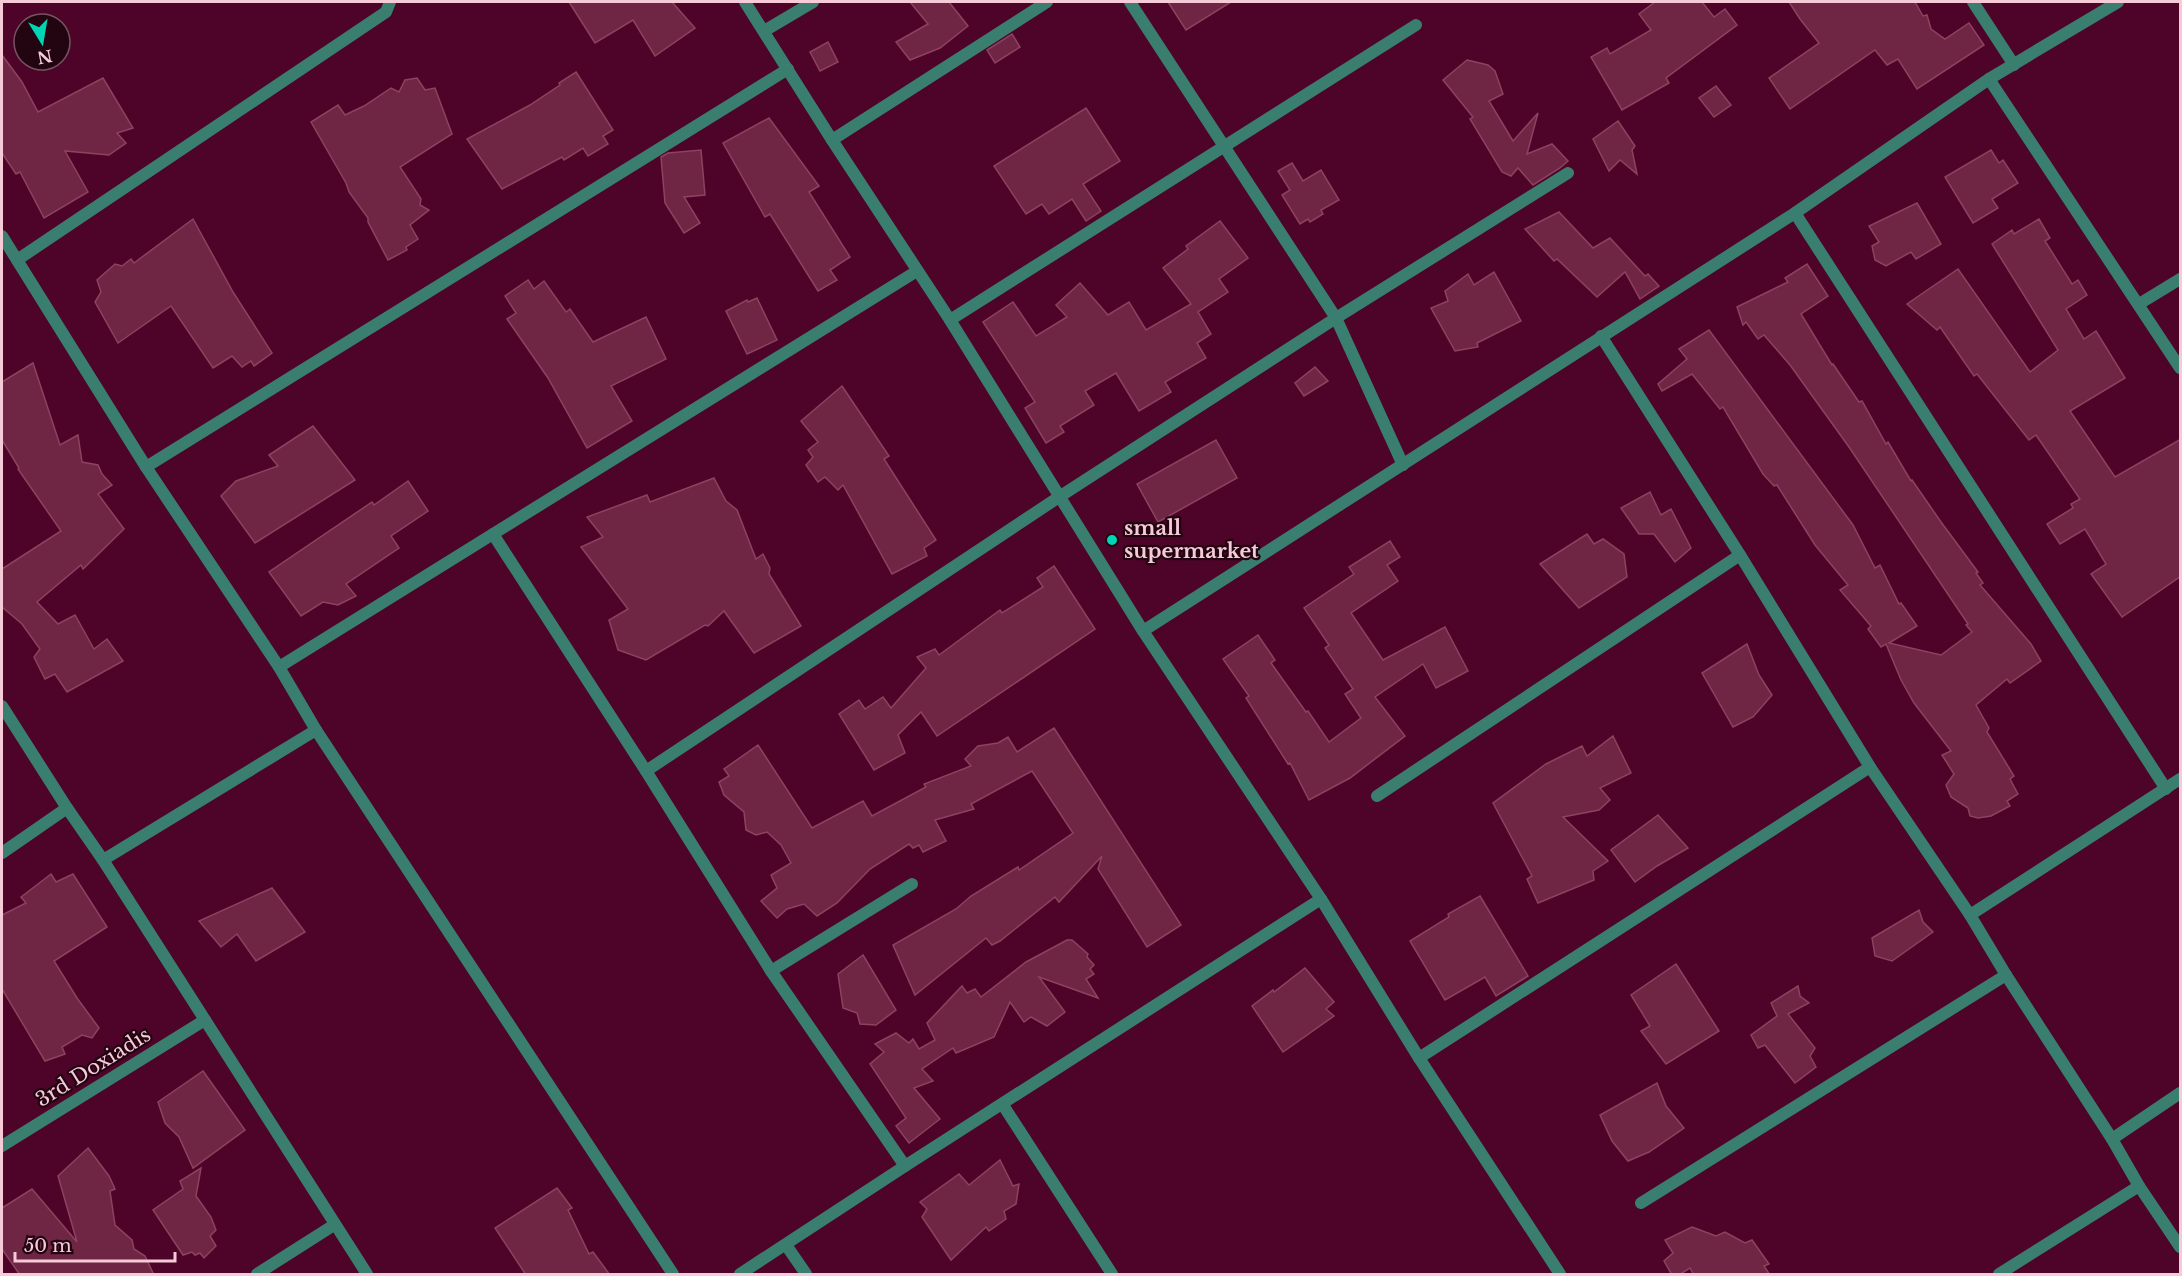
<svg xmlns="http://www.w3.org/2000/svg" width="2182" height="1276" font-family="'Libre Baskerville',serif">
	<rect width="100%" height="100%" fill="#4d0428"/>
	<g fill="#6f2644" stroke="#8d425f" stroke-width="1.5">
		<polygon points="569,2 672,2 695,28 655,56 633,20 595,43"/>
		<polygon points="910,2 949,2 968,26 940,48 910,60 896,42 928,24"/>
		<polygon points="1168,2 1231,2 1186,30"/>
		<polygon points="1655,2 1702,2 1714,17 1725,9 1737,25 1666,78 1669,83 1622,110 1591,57 1607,48 1610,54 1651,30 1639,14"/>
		<polygon points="1789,2 1915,2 1923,16 1927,15 1931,29 1945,39 1969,23 1984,45 1917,89 1898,59 1887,65 1875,50 1790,109 1769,78 1819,43 1800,19"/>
		<polygon points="1012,34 1020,47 995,63 987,50"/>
		<polygon points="828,42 838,62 820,71 810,52"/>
		<polygon points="2,55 22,82 38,112 103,78 133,128 117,133 126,143 109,155 65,151 88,192 44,218 20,172 16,174 2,153"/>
		<polygon points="1467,60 1488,65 1495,71 1503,94 1489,101 1513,141 1538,113 1527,154 1552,144 1568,161 1560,168 1533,185 1518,168 1511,176 1502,172 1470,119 1473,117 1443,80"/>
		<polygon points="576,72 613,130 603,136 608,144 588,156 583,148 564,160 562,157 502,189 467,139 530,105 560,85 559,83"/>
		<polygon points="417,78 425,90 435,88 452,134 400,167 421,199 420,205 429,210 410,225 418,239 406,247 407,250 388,260 368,222 368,218 349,192 346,183 311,122 338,105 345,115 364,106 391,88 399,92 405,80"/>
		<polygon points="1716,86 1731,105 1714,117 1699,98"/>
		<polygon points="1086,108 1120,161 1083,184 1101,211 1086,221 1072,199 1049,214 1042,204 1026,214 994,166"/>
		<polygon points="769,118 819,186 809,192 850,257 830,270 837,280 818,291 770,214 765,217 723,143"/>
		<polygon points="1618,121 1635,146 1632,150 1637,174 1620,160 1609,171 1593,139"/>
		<polygon points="701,150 705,195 684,197 700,223 684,233 665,203 661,157 668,153"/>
		<polygon points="1991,150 1999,163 2003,160 2018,183 1992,199 1998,208 1973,223 1945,177"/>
		<polygon points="1292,163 1303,181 1321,170 1339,200 1321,210 1323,214 1310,222 1308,219 1300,224 1282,195 1290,190 1278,171"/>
		<polygon points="1917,203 1941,244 1916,259 1911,252 1886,266 1875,260 1872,246 1879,242 1869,226"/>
		<polygon points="1559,212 1593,248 1610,238 1645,276 1648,274 1659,286 1640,299 1625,272 1597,297 1557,259 1554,261 1525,229"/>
		<polygon points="193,219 233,292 272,353 254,366 251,361 242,367 232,356 213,368 171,306 118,343 95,302 101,292 97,280 115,264 122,266 131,259 134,263"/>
		<polygon points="2039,219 2050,238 2045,241 2072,284 2078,280 2087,295 2066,309 2084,339 2096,331 2125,378 2070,411 2115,477 2181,439 2181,576 2122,617 2091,574 2106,564 2085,529 2060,544 2047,524 2073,508 2071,504 2080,499 2036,435 2029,440 1977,374 1974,376 1940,327 1937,330 1907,304 1958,269 2030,372 2058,350 1992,244 2012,230 2014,234"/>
		<polygon points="1220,221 1248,258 1219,279 1228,292 1198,312 1211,334 1197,343 1206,358 1165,382 1171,392 1139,411 1116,373 1085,391 1094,405 1060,426 1064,432 1046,443 1025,408 1035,402 983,322 1013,302 1036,336 1067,317 1056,305 1080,283 1108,315 1129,302 1146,330 1191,304 1163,268 1188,249 1186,246"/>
		<polygon points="1807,264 1828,296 1801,314 1832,365 1833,364 1859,402 1862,401 1886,444 1888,442 1911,481 1912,480 1941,522 1978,572 1976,573 1983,583 1980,585 2031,644 2041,661 2010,683 2007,679 1976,705 1989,728 1987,732 2014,776 2010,779 2018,794 2007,801 2010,806 1991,816 1978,818 1970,816 1968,808 1951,797 1946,785 1954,774 1942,755 1951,751 1914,703 1901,680 1886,644 1881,647 1868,629 1871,626 1840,590 1848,585 1815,545 1777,485 1774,486 1763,474 1723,407 1720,409 1692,374 1662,391 1658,384 1687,359 1679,349 1709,330 1853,525 1875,568 1880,565 1899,604 1901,603 1917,626 1889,643 1941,655 1972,632 1966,625 1968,624 1849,447 1790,365 1764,335 1758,339 1746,322 1743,325 1737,307 1788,282 1785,278"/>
		<polygon points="1494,272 1521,321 1477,343 1478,347 1455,351 1431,308 1448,301 1445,291 1468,274 1474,285"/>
		<polygon points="528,280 534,289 544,281 566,312 570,309 593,342 646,317 666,359 611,386 632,421 587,448 548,378 507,319 516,313 505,296"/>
		<polygon points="757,298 777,340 747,354 726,311 747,300 748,302"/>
		<polygon points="33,363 60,445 78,435 82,462 98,465 102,474 112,485 98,494 124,529 83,569 81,565 37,602 58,624 75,615 94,649 107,639 123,661 67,692 55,674 45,679 34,657 40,649 22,624 2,607 2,569 61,531 18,469 19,468 2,440 2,382"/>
		<polygon points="1315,367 1328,381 1304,396 1295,383"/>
		<polygon points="842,386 889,456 884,459 936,540 924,548 927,556 892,574 843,485 838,490 825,477 818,482 806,465 813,457 808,450 818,442 801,421"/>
		<polygon points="313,426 355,480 255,543 221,496 236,481 278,466 269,455"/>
		<polygon points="1216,440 1237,478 1158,522 1137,484"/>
		<polygon points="714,478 726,501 737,510 756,559 763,554 770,568 769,574 801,626 754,653 724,611 708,626 705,625 646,660 618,650 609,620 628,609 581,547 603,537 587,517 647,495 650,502"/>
		<polygon points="408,481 428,511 391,536 399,548 346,584 356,596 338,605 323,602 301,616 269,572 372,502 374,505"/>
		<polygon points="1650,492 1661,515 1671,509 1691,548 1675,562 1654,534 1639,534 1621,508"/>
		<polygon points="1587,534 1594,544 1603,539 1624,554 1627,577 1579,608 1540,564"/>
		<polygon points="1390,541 1400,557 1387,565 1398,581 1351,613 1383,660 1445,627 1468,671 1436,688 1423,664 1375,697 1405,736 1350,778 1309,800 1290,763 1288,764 1246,698 1249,696 1223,659 1258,635 1275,660 1271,663 1306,712 1308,711 1329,742 1361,718 1345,694 1353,689 1325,648 1329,645 1304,608 1354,574 1349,567"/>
		<polygon points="1054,566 1095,629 937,736 921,712 898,735 905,753 874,770 839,714 859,700 865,709 883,697 891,708 926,668 917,657 935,649 939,655 1000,610 1002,613 1043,587 1037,578"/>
		<polygon points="1747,644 1759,675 1772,695 1753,717 1733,727 1702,673"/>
		<polygon points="1054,728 1181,925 1147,947 1098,869 1102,856 1059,902 1055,897 1000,941 992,945 986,938 915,995 893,945 956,909 971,896 1018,867 1019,870 1073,833 1032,771 971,804 974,809 935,820 946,841 923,852 919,845 913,848 909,844 870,869 837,903 817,916 804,904 787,909 777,918 761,901 777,888 771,875 791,863 781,845 767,832 756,835 746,830 744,812 724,795 719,782 729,776 724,769 758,745 812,828 863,801 872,816 926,787 924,784 971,766 965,759 978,746 998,743 1008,737 1017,752"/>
		<polygon points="1613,736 1631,773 1600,788 1610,800 1599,810 1563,817 1608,861 1593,871 1594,880 1538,903 1527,879 1532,876 1493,803 1546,764 1582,746 1587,756"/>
		<polygon points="1658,815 1688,848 1657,866 1635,882 1611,850"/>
		<polygon points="51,874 56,882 73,874 107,927 54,961 77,998 99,1028 92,1038 82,1035 62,1047 65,1054 45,1061 2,989 2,915 26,903 21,897"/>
		<polygon points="272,888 305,932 256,961 237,934 221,947 199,921"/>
		<polygon points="1480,896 1528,976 1496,996 1485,977 1445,1000 1410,941 1449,917 1448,914"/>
		<polygon points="1919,910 1923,922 1933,932 1892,961 1875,956 1872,938"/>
		<polygon points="1067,940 1072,940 1088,954 1087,957 1094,965 1090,969 1094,974 1086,979 1098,998 1039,977 1065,1012 1047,1026 1031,1017 1024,1022 1010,1002 994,1037 956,1053 953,1048 922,1069 933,1081 914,1088 940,1119 909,1143 896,1126 906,1118 870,1064 884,1052 875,1044 896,1033 909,1043 913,1039 919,1049 935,1040 927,1023 962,986 967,993 975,989 981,997 1026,962"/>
		<polygon points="863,955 896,1010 876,1025 860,1024 857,1013 843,1008 838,974"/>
		<polygon points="1676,964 1719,1031 1666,1064 1641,1031 1650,1026 1631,995"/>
		<polygon points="1305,968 1334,1002 1326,1009 1334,1016 1283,1052 1252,1006 1273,990 1274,992"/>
		<polygon points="1798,986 1800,996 1809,1003 1788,1014 1815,1048 1810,1056 1816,1067 1795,1083 1765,1045 1758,1048 1751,1035 1777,1016 1771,1003"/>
		<polygon points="203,1071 245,1130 193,1168 179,1137 165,1123 158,1102"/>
		<polygon points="1657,1083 1666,1106 1684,1128 1649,1152 1628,1161 1612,1141 1600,1115"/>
		<polygon points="88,1148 109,1176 115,1189 110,1191 115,1225 132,1240 134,1249 145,1256 154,1275 20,1275 2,1249 2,1208 32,1189 77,1242 58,1176"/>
		<polygon points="1000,1160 1013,1186 1019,1184 1016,1204 1004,1211 1006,1219 989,1231 986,1227 951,1260 922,1217 927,1209 920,1202 959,1174 969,1185"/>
		<polygon points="201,1168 196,1196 211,1217 216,1230 210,1236 216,1246 204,1258 200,1253 195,1255 192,1252 183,1255 153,1210 183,1189 180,1181"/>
		<polygon points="557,1188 572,1208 568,1210 589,1254 593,1252 610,1275 526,1275 495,1228"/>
		<polygon points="1692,1227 1716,1236 1725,1232 1745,1243 1752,1240 1769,1264 1764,1266 1770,1275 1694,1275 1690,1268 1679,1275 1672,1275 1664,1261 1673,1253 1665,1240"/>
	</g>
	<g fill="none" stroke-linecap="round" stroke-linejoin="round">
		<g stroke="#3a7e6f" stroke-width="12">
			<polyline points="390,2 386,12 17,260 146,467 279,667 493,534"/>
			<polyline points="745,2 832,140 950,320 1143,631 1321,899 1419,1058 1560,1274"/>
			<polyline points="1130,2 1336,318 1403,465"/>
			<polyline points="1973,2 2014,65"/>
			<polyline points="764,31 813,2"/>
			<polyline points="1989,79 2180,368"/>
			<polyline points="832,140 1047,2"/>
			<polyline points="1795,213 2166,789"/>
			<polyline points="2,236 17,260"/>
			<polyline points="917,271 493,534 646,771 1059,497 1336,318 1568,173"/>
			<polyline points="2139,304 2180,279"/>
			<polyline points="950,320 1416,25"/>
			<polyline points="1601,336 1740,555 1870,767 1970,915 2006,975 2112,1139 2139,1186 2180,1247"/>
			<polyline points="146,467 788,69"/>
			<polyline points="1143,631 1795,213 1989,79 2118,2"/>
			<polyline points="279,667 316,730 673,1274"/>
			<polyline points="2,706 67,808 103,860 367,1274"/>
			<polyline points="646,771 771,971 905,1166"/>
			<polyline points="1377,796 1740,555"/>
			<polyline points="2,853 67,808"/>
			<polyline points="103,860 316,730"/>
			<polyline points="1970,915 2180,779"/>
			<polyline points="771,971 912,884"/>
			<polyline points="1419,1058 1870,767"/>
			<polyline points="1003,1105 1112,1274"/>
			<polyline points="2112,1139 2180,1093"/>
			<polyline points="2,1146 205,1020"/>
			<polyline points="1641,1203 2006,975"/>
			<polyline points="786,1245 806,1274"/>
			<polyline points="257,1274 334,1225"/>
			<polyline points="740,1274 905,1166 1321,899"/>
			<polyline points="1999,1274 2139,1186"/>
		</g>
	</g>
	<circle fill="#01d5b6" stroke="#220511" stroke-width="2" cx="1112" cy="540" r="6"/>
	<g text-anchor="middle" stroke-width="4.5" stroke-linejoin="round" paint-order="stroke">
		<g font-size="20" font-weight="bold" fill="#f7cad8" stroke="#220511" text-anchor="start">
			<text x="1124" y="535">small<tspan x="1124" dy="23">supermarket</tspan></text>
		</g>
		<g font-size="20" fill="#f7cad8" stroke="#220511">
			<text transform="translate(93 1067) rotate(-32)" y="7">3rd Doxiadis</text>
		</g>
	</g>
	<rect width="2182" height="1276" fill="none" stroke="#f7cad8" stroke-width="6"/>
	<g transform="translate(42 42) rotate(169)"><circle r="28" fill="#220511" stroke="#775461" stroke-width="1.5"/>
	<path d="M0-4.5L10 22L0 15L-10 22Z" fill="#01d5b6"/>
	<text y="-9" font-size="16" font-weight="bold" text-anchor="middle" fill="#f7cad8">N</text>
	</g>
	<path d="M15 1252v9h160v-9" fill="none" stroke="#f7cad8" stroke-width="3"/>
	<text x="24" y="1252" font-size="18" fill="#f7cad8" stroke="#220511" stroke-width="4.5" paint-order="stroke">50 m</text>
</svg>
